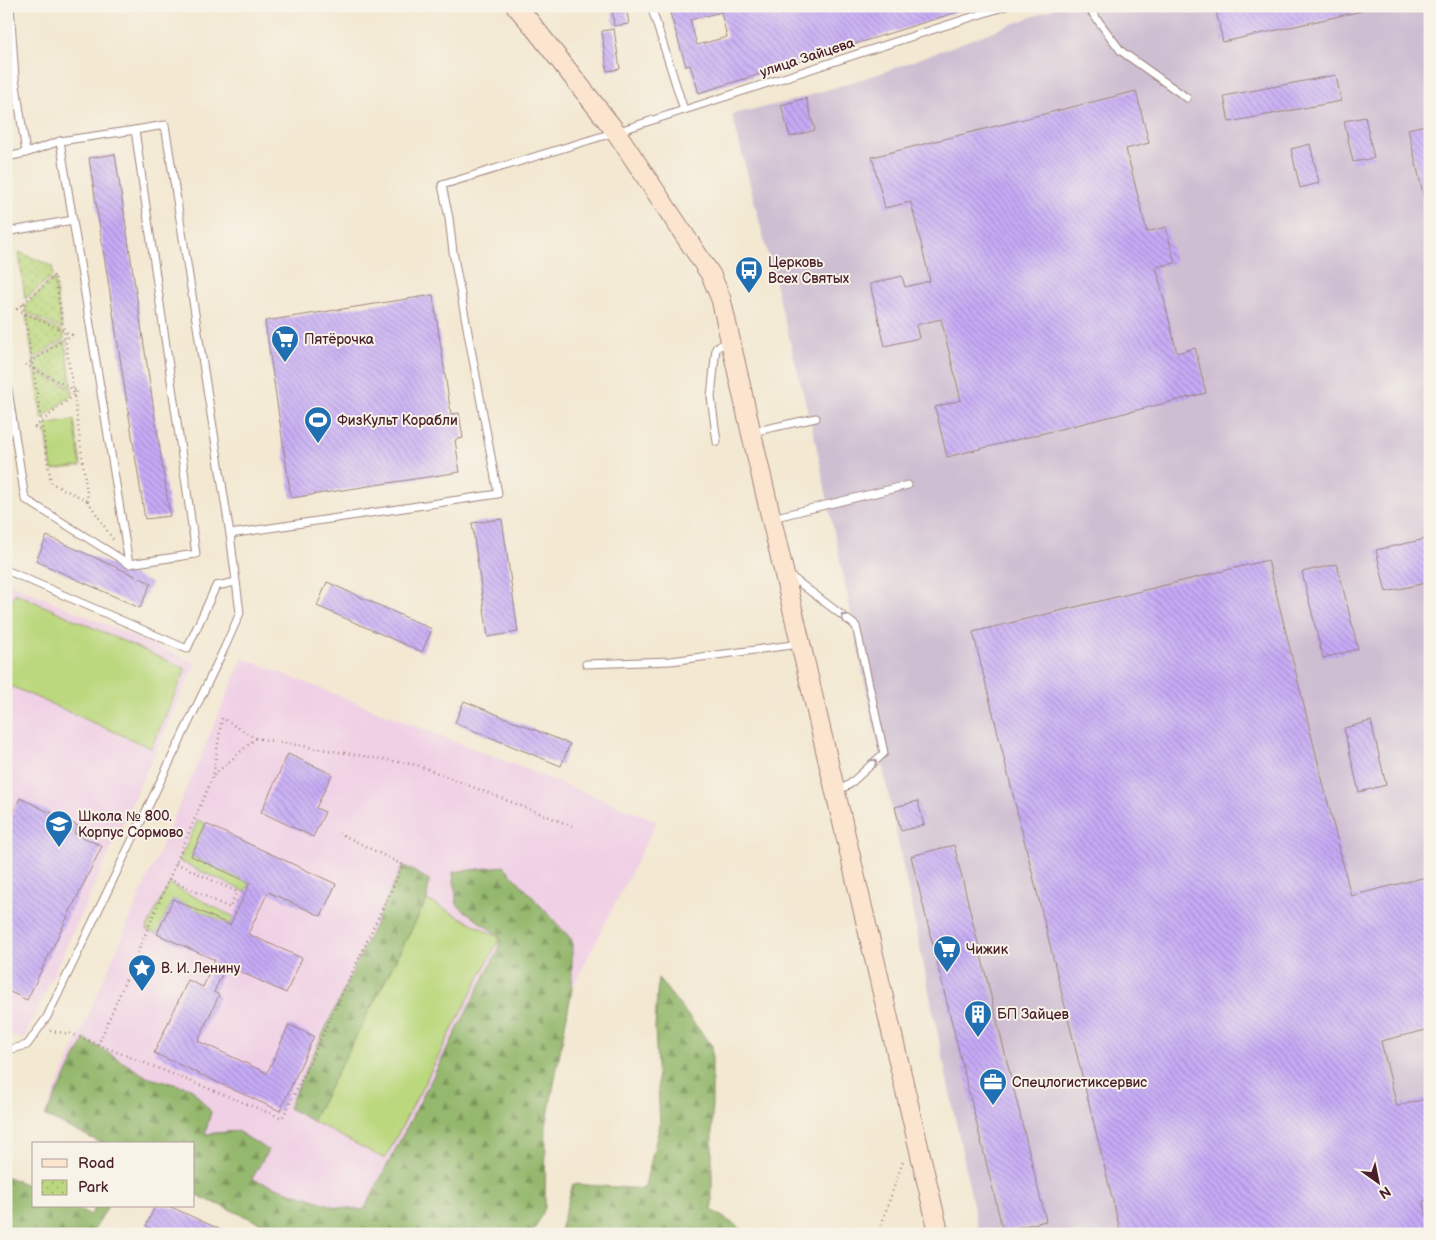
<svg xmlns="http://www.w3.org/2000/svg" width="1436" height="1240" font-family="'Balsamiq Sans',sans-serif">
	<defs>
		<pattern id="forest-firs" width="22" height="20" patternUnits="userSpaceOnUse" patternTransform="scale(1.25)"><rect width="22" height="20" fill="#94b86d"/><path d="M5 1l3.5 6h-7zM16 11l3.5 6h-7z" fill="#7b955a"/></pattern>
		<pattern id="park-dots" width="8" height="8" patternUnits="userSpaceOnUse" patternTransform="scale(1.25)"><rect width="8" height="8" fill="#bbd87e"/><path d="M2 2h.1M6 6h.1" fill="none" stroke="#a2b96d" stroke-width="1.8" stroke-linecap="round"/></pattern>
		<pattern id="building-back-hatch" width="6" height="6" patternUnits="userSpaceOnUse" patternTransform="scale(1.25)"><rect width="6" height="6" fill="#c6abf7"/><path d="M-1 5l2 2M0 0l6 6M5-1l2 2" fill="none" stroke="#a38bc8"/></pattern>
	</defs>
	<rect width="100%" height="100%" fill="#f7f3e8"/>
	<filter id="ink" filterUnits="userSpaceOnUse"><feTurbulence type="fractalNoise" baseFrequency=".02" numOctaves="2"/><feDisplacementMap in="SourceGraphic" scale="10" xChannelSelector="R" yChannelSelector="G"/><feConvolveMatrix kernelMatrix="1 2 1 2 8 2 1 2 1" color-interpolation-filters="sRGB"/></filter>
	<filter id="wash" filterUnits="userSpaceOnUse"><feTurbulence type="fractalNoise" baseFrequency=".0096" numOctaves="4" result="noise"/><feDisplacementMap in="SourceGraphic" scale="20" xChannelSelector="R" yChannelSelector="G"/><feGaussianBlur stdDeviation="1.12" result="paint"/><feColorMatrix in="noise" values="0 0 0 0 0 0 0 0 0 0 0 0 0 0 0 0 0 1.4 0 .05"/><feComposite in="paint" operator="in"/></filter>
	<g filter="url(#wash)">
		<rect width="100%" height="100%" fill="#f3e8d1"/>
		<g fill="#f0d0e5">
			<polygon points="6,582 196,663 24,1039 6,1033"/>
			<polygon points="243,658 657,821 448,1234 302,1234 194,1144 104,1144 44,1117"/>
		</g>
		<polygon fill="#cebed2" points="1061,6 1430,6 1430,1234 979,1234 816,444 732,114 788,102 884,72"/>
		<g fill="#bbd87e" stroke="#827c54">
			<polygon points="74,420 81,466 52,470 45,425"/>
			<polygon points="15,593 186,669 151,748 6,684 6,612"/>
			<polygon points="198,820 206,824 191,856 250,883 246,892 179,861"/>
			<polygon points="169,884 234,917 230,925 173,899 157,934 146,930"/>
			<polygon points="427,900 500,938 385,1159 312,1121"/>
		</g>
		<g fill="url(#forest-firs)" stroke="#6f6c4c">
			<polygon points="403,865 429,880 427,900 312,1121 288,1108"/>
			<polygon points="504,866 572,940 572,989 546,1126 545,1208 532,1234 286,1234 194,1194 194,1144 104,1144 45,1116 85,1039 149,1078 191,1088 211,1112 205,1134 237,1131 268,1150 252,1179 336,1207 364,1210 499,949 500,937 457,905 453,872"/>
			<polygon points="658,978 712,1046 712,1210 749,1234 559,1234 573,1184 644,1189 660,1125 655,1028"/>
			<polygon points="6,1176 34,1188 34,1206 73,1206 91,1215 96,1206 108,1206 92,1234 14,1234 6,1230"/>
		</g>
		<g fill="url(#park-dots)" stroke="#827c54">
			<polygon points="19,252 52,266 53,275 25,299"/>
			<polygon points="54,278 62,329 26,312 25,305"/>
			<polygon points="26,315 63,332 64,339 33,359"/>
			<polygon points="65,341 72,387 34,368 33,362"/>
			<polygon points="35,371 72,389 73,394 42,419"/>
		</g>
		<g id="blocks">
			<g fill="url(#building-back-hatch)" fill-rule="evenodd">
				<polygon points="612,6 626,6 629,24 614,26"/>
				<path d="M 668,6 L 966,6 L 967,9 L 699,93 L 690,65 L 686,66 ZM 721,12 L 727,37 L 697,45 L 690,20 Z"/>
				<polygon points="1215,6 1362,6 1362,11 1223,42"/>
				<polygon points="614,29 620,69 607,71 602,31"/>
				<polygon points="1336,75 1341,101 1229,122 1224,96"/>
				<polygon points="1136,91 1149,143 1126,149 1147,232 1166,227 1175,263 1156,267 1177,353 1195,348 1206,393 947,457 935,407 961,400 941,319 916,325 919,338 885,346 870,284 902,276 905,287 930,281 911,202 885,208 872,157"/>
				<polygon points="806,98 815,130 790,137 781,105"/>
				<polygon points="1365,117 1374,158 1353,162 1344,121"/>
				<polygon points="1430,124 1430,202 1425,202 1408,129"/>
				<polygon points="1310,144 1319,183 1300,188 1291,149"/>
				<polygon points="115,154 170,516 145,519 89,158"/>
				<polygon points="433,295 451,414 459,413 463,438 455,440 460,472 291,498 265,321"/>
				<polygon points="502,519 518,632 488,637 472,523"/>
				<polygon points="47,536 151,583 140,608 36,561"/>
				<polygon points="1430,538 1430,582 1386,592 1376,550"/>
				<polygon points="1268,560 1351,896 1430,876 1430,1029 1381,1041 1397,1106 1430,1098 1430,1200 1423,1201 1430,1227 1430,1234 1121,1234 973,632"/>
				<polygon points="1337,564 1358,649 1323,658 1302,572"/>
				<polygon points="327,582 432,629 422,652 317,606"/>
				<polygon points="464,701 570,744 561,766 455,723"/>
				<polygon points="1371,721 1386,785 1359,792 1344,728"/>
				<polygon points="288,754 332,774 316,808 325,812 313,837 261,812"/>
				<polygon points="20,798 78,826 74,833 102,846 27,1000 6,990 6,827"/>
				<polygon points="918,801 924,825 901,831 895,807"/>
				<polygon points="206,824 336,884 321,916 268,892 248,934 302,958 286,993 226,965 214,992 219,995 198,1041 267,1073 289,1025 314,1036 280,1111 154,1053 188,980 203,987 215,960 157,934 173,899 230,925 250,883 191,856"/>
				<polygon points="954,845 1046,1221 1003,1231 911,856"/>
				<polygon points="155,1206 169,1206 230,1234 162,1234 146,1226"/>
			</g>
		</g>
	</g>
	<g filter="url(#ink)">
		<use href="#blocks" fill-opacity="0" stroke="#9e847e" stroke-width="1"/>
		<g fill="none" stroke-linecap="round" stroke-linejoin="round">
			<g stroke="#9e847e" stroke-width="9">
				<g id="lane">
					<polyline points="10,6 15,78 26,153 60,141 129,564"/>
					<polyline points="651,6 684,110"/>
					<polyline points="1087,6 1121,51 1187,98"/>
					<polyline points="135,130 165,125 230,534"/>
					<polyline points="6,157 26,153"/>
					<polyline points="6,232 73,220"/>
					<polyline points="6,377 25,499 129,564 196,554 135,130 60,141"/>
					<polyline points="752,432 816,418"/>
					<polyline points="717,442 711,397 716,348 730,341"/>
					<polyline points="772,518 908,485"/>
					<polyline points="6,570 187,649 216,586 236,582"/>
					<polyline points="789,575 856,626 884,753 850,784 836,792"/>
					<polyline points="586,664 671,661 800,644"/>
					<polyline points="6,1047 12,1049 27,1045 47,1017 224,649 240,613 230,534 498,494 453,252 449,218 442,185 616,132 1006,6"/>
				</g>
			</g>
			<g stroke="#9e847e" stroke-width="21">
				<polyline id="secondary" points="516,6 529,21 616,132 711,275 721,299 751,432 939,1234"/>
			</g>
			<g stroke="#9e847e" stroke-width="2.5" stroke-dasharray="1 4" stroke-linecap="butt">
				<polyline points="23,304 51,483 88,501"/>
				<path d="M 44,433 L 35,427 L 74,395 L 78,391 L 73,389 L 26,365 L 65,339 L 72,335 C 53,326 35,318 17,309 L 55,275 L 64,331 L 65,339 L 73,389 L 74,395 L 88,501 L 114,541"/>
				<polyline points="214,775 255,739"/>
				<polyline points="176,863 237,892 233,900 241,903"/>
				<polyline points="169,879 230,908 233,900"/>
				<polyline points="50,1031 72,1034 282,1118 288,1108 403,865 339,833"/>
				<polyline points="98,1045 213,776 222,718 255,738 417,765 572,826"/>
				<polyline points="878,1234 903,1161"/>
			</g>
			<use href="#lane" stroke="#fff" stroke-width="7"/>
			<use href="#secondary" stroke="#fce5cf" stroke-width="19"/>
		</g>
		<defs><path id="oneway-chevron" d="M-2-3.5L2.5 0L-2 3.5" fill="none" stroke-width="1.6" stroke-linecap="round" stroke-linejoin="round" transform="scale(1.25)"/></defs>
		<g stroke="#ae9aa0">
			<use href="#oneway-chevron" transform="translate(844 617) rotate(-143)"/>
			<use href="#oneway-chevron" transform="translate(874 762) rotate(-43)"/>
		</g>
	</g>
	<defs>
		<g id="bus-pin" transform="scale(1.4375)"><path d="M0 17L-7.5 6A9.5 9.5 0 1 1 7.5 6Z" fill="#1f6fb2" stroke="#f7f3e8"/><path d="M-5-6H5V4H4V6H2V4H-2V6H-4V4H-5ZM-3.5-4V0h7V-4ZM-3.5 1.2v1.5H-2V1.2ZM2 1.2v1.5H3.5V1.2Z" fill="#fff"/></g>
		<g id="supermarket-pin" transform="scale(1.4375)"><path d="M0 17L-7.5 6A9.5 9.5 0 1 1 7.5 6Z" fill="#1f6fb2" stroke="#f7f3e8"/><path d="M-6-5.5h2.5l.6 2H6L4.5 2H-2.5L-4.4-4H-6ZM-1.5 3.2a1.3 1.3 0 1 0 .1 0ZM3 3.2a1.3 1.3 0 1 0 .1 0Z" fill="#fff"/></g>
		<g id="stadium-pin" transform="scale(1.4375)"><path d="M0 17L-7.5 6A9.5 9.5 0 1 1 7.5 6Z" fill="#1f6fb2" stroke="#f7f3e8"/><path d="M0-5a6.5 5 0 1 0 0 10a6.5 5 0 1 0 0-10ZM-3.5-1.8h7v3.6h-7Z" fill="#fff"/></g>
		<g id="school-pin" transform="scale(1.4375)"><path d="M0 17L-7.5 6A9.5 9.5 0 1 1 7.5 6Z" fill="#1f6fb2" stroke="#f7f3e8"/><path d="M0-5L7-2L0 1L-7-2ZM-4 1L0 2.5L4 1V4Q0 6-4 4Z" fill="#fff"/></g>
		<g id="sight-pin" transform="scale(1.4375)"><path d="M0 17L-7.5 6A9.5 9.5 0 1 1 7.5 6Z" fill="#1f6fb2" stroke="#f7f3e8"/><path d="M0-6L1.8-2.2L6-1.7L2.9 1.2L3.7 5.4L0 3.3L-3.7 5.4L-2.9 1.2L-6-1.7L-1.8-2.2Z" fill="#fff"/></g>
		<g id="building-pin" transform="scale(1.4375)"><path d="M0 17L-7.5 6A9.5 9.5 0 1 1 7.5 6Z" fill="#1f6fb2" stroke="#f7f3e8"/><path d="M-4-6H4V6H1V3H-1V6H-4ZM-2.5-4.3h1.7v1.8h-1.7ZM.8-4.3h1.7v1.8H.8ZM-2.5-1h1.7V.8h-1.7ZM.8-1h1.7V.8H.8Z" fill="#fff"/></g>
		<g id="office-pin" transform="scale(1.4375)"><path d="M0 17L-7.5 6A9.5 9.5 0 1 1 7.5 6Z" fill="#1f6fb2" stroke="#f7f3e8"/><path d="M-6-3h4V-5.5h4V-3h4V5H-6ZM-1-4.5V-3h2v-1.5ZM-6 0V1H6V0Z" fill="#fff"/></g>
	</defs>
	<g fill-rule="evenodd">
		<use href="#bus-pin" x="749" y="270"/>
		<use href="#supermarket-pin" x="285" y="339"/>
		<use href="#stadium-pin" x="318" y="420"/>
		<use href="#school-pin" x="59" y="824"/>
		<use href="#supermarket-pin" x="947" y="949"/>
		<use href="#sight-pin" x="142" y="968"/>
		<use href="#building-pin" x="978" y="1014"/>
		<use href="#office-pin" x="993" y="1082"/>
	</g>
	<g text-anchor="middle" stroke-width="4" stroke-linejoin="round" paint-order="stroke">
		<g font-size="14" fill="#4a1f2b" stroke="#f7f3e8">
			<text transform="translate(807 57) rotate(-18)" y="5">улица Зайцева</text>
		</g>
		<g font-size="14" fill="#4a1f2b" stroke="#f7f3e8" text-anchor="start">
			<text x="768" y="267">Церковь<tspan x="768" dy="16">Всех Святых</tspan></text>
			<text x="304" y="344">Пятёрочка</text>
			<text x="337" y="425">ФизКульт Корабли</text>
			<text x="78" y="821">Школа № 800.<tspan x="78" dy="16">Корпус Сормово</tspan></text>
			<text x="966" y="954">Чижик</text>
			<text x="161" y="973">В. И. Ленину</text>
			<text x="997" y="1019">БП Зайцев</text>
			<text x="1012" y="1087">Спецлогистиксервис</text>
		</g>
	</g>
	<rect width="1436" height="1240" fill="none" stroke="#f7f3e8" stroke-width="25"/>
	<rect x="32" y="1142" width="162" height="65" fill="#f7f3e8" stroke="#b29e9c"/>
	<rect x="42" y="1159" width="25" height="8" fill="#fce5cf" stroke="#b29e9c"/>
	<text x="78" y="1168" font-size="15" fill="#4a1f2b">Road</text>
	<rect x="42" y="1180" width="25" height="15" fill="url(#park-dots)" stroke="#b29e9c"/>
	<text x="78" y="1192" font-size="15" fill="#4a1f2b">Park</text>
	<g transform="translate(1378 1182) rotate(147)" stroke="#f7f3e8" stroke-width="4" paint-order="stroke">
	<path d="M0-4L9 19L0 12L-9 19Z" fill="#4a1f2b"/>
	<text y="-8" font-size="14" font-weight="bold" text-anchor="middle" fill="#4a1f2b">N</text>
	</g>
</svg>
